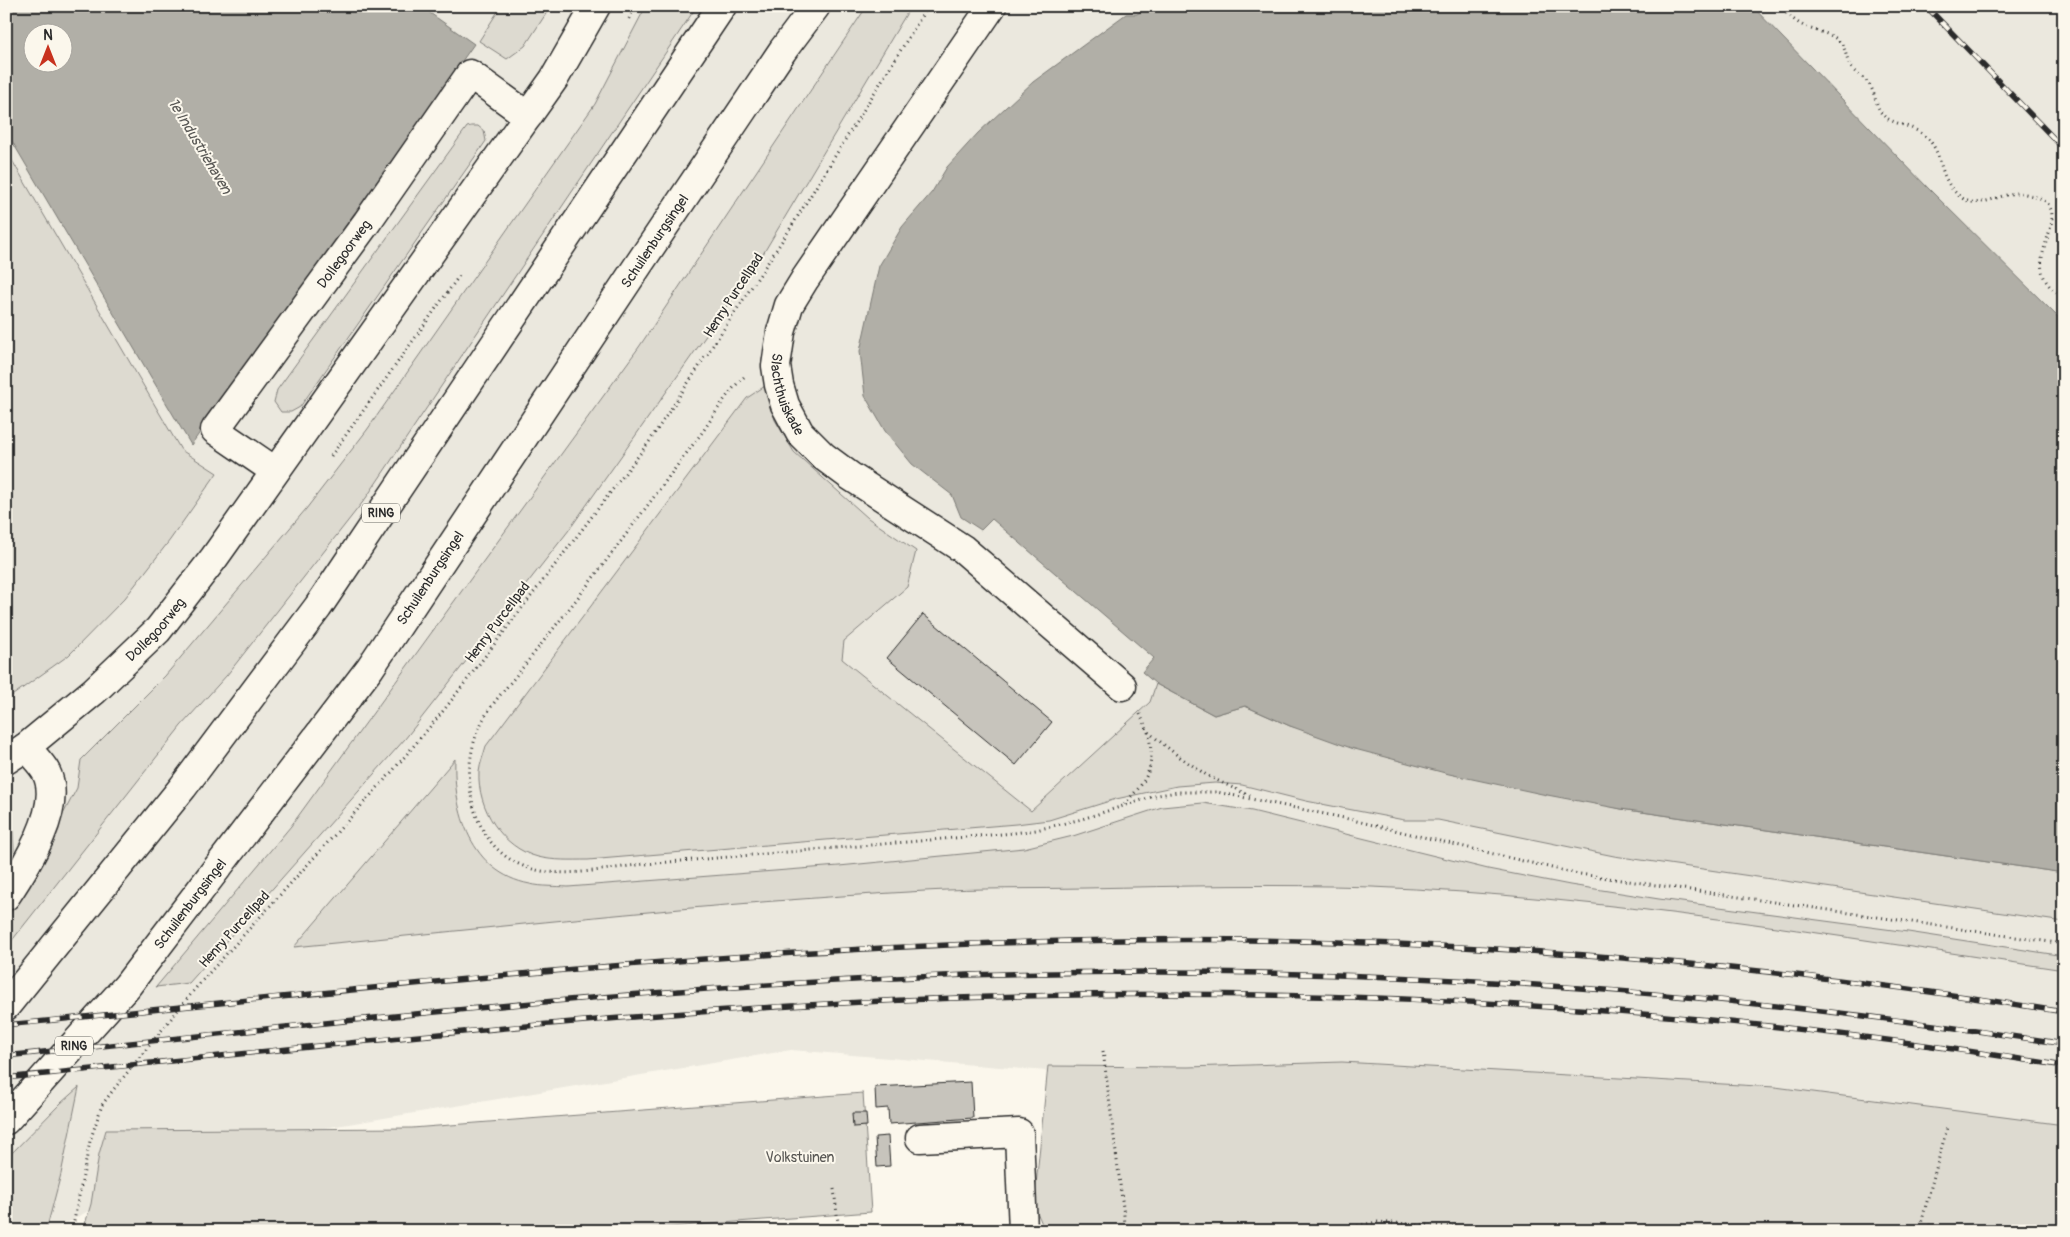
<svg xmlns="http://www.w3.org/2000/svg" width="2070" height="1237" font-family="Pangolin,sans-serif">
	<rect width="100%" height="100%" fill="#fbf7ec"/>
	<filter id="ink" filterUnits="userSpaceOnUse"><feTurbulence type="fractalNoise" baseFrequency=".02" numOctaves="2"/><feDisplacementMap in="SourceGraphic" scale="10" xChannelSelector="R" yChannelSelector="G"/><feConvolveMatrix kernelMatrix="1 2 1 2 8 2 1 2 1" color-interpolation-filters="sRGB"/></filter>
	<g filter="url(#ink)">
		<path fill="#ebe8de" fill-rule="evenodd" d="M 6,6 L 2064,6 L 2064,1154 L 791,1050 L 192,1150 L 54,1231 L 6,1231 ZM 32,32 L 62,32 L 62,62 L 32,62 Z"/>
		<g fill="#dddad0" stroke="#84827e">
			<polygon points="498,6 551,6 525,46 507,59 479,41 500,8"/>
			<polygon points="646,6 697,6 366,498 227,675 181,726 6,948 6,922 77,788 81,760 165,676 306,509 367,430 595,104"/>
			<polygon points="867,6 911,6 760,259 569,530 405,739 189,983 156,987 291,826 639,347"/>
			<polygon points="471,126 478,126 484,131 486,141 300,407 291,412 281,412 274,402 277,390 467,127"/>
			<polygon points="6,150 181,450 217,473 170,540 125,598 69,655 6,700"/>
			<path d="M 765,386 L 775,420 L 794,452 L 868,518 L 916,551 L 907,587 L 844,641 L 842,659 L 1031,811 L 1150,702 L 1156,684 L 1214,715 L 1245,706 L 1290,726 L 1621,809 L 2064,873 L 2064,922 L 1614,856 L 1438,820 L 1404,820 L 1306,801 L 1242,785 L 1215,783 L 1177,786 L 1116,799 L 1049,820 L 1016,824 L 588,860 C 571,860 554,861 538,857 C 502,848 477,808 479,772 C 480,763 484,754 486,746 L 747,398 Z"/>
			<path d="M 455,759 C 453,811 471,873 530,884 C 542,887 556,886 568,887 L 839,866 L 1024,848 L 1073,836 L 1162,807 L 1203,803 L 1252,811 L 1488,869 L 1570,885 L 1659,899 L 1908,932 L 2064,956 L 2064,970 C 1834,936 1604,896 1372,887 C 1277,884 1181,886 1086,888 C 1033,889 979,888 925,891 C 714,902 504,927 294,947 Z"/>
			<polygon points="6,826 13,831 14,850 6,864"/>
			<polygon points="1342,1062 1775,1087 2064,1125 2064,1231 1961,1231 1929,1224 1927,1231 1045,1231 1034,1205 1048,1066 1188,1067"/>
			<polygon points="79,1087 61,1174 46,1231 6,1231 6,1159 61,1103"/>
			<polygon points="863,1093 871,1212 616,1231 83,1231 91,1204 99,1154 106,1130 412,1128"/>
		</g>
		<g fill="#b1afa7" stroke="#7b7a75" fill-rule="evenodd">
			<path d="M 6,6 L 420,6 L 474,44 L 191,445 L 6,131 ZM 32,32 L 62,32 L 62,62 L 32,62 Z"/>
			<polygon points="1149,6 1752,6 1929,189 2064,323 2064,873 1621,809 1542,794 1449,774 1351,748 1290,726 1245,706 1214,715 1156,684 1142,672 1154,658 992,519 981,530 961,517 952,495 912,464 885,431 865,396 860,351 879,266 902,227 932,192 947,167 978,133 1033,82 1126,14 1137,14"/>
		</g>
		<g fill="#c7c4bc" stroke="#2b2b2b">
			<polygon points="923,614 1052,722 1016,765 887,658"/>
			<polygon points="971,1082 973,1118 889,1124 888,1108 876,1109 875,1087"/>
			<polygon points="852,1113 866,1113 867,1126 853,1127"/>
			<polygon points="888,1136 890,1166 877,1167 875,1137"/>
		</g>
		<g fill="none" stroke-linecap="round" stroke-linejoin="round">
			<g stroke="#2b2b2b" stroke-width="31">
				<g id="minor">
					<path id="s1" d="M 992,6 L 805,279 L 789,305 L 781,332 L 776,366 L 779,385 L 785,405 L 800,433 L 823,456 L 850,476 L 963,549 L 1122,686"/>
					<path id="s2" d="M 275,471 L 215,430 L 367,222 L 470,74 L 528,116"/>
					<path id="s3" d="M 6,760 L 26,747 L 94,691 L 158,630 L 214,558 L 554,79 L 596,6"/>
					<path d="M 6,896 C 26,866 64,807 46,772 C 41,763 32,755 26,747"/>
					<polyline points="920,1138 1019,1133 1023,1231"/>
				</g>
			</g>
			<g stroke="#2b2b2b" stroke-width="31">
				<g id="major">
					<polyline points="6,1006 183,787 318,607 722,6"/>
					<path id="s4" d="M 6,1120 L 127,986 L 370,668 L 639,264 L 783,50 L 816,6"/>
				</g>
			</g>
			<g stroke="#2b2b2b" stroke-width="3" stroke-dasharray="1 4" stroke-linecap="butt">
				<path d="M 1779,6 C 1787,14 1795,22 1806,27 C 1817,32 1832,33 1840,42 C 1846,48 1846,59 1850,66 C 1855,74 1864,77 1869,84 C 1876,94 1875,106 1883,115 C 1892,125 1917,125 1929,140 C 1944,156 1938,181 1962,198 C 1979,210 1999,194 2017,193 C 2023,193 2030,195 2036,197 C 2040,198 2045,200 2048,204 C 2063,224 2030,255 2046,281 C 2050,288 2058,294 2064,300"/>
				<polyline points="629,19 635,6"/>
				<path d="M 744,377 C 727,392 714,416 701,434 C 669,476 638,519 606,561 C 578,598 549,634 520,671 C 507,687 491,704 482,722 C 456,772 470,850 529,868 C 563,879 610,868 645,864 L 1014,833 L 1036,830 L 1082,819 L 1158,795 L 1178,792 L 1217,792 L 1344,818 L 1573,873 L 2064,944"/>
				<polyline points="331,456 459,276"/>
				<polyline points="1140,714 1148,732 1177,755 1208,776 1250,796"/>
				<polyline points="6,799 14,794"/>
				<path d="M 1124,804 C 1148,780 1156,767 1148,732"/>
				<polyline points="1103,1051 1126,1231"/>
				<polyline points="834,1189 839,1231"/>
				<polyline points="72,1231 90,1141 102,1105 114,1089 200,983 390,774 444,710 649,442 788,232 928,6"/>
				<polyline points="1333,1231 1377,1222 1487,1229 1612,1227 1637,1231"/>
				<polyline points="1919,1231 1947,1128"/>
			</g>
			<use href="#minor" stroke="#fbf7ec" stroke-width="28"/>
			<use href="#major" stroke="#fbf7ec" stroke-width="28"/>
			<g stroke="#2b2b2b" stroke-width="5.5">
				<g id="rail">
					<polyline points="1926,6 2064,149"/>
					<path d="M 6,1025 C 378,987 749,945 1123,940 C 1438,936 1754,962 2064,1012"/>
					<path d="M 6,1056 C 326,1023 646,986 968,975 C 1335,963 1701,987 2064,1044"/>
					<path d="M 6,1078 C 322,1046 639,1009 957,998 C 1327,985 1699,1006 2064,1066"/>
				</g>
			</g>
			<use href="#rail" stroke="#fbf7ec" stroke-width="4" stroke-dasharray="11" stroke-linecap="butt"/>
		</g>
	</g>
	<g text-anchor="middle" stroke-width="4" stroke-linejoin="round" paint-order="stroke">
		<g fill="#fbf7ec" stroke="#696865" stroke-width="1">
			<rect x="362" y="503.5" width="38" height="19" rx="4"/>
			<rect x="55" y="1036.5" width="38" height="19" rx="4"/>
		</g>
		<g font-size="12" font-weight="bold" fill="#2b2b2b">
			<text x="381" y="517">RING</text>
			<text x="74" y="1050">RING</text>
		</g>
		<g font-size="14" fill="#2b2b2b" stroke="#fbf7ec">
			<text dy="5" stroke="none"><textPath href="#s4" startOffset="1094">Schuilenburgsingel</textPath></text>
			<text dy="5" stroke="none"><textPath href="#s2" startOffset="291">Dollegoorweg</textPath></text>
			<text transform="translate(733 295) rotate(-57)" y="5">Henry Purcellpad</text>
			<text dy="5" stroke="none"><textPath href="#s1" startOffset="454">Slachthuiskade</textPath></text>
			<text dy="5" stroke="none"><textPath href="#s4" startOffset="689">Schuilenburgsingel</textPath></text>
			<text transform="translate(497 622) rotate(-53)" y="5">Henry Purcellpad</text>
			<text dy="5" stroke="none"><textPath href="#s3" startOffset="199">Dollegoorweg</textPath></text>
			<text dy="5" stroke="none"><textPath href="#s4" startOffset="284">Schuilenburgsingel</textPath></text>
			<text transform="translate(234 929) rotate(-48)" y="5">Henry Purcellpad</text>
		</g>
		<g font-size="14" fill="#585754" stroke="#fbf7ec">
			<text x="800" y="1162">Volkstuinen</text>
		</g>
		<g font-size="15" font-style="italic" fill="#5a5956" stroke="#fbf7ec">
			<text transform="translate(200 146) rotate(59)" y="5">1e Industriehaven</text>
		</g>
	</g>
	<rect width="2070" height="1237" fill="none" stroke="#fbf7ec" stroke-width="25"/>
	<rect x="12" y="12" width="2045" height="1212" fill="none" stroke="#2b2b2b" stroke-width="2" filter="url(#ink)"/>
	<g transform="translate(48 48)"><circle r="24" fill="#fbf7ec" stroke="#a8a59f"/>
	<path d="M0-4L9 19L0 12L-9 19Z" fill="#c8321e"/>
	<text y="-8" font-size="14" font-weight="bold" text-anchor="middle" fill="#2b2b2b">N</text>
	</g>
</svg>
